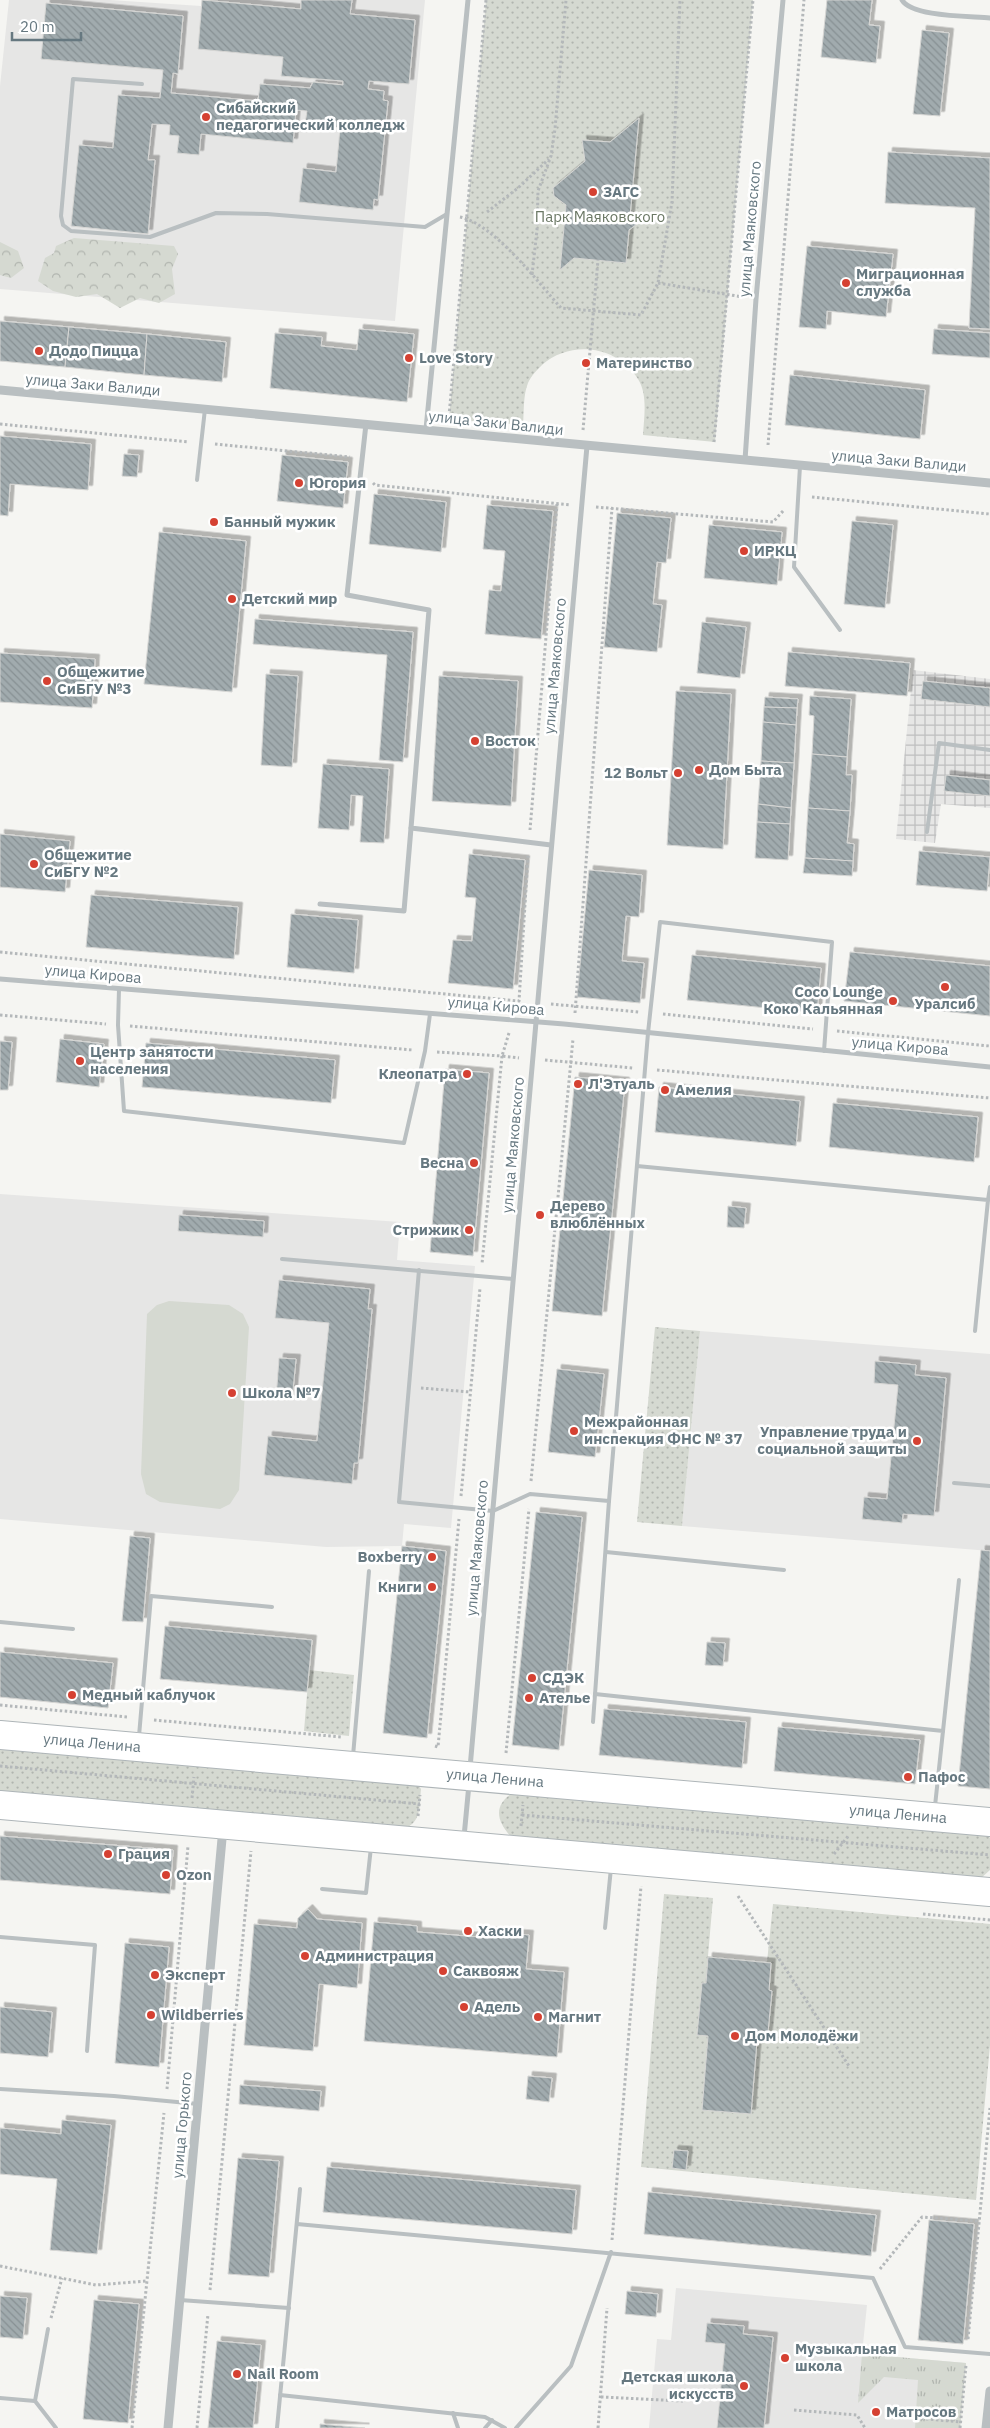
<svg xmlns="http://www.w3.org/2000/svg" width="990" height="2428" font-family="'IBM Plex Sans',sans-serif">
	<defs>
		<pattern id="industrial-grid" width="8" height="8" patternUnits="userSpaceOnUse" patternTransform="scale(1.25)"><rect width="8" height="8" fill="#e6e6e5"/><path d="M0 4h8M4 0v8" fill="none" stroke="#bebfbf"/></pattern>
		<pattern id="grass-tufts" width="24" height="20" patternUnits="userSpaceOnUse" patternTransform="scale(1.25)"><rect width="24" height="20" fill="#d5d9d1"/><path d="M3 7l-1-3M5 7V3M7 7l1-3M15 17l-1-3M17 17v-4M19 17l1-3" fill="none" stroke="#b1b5af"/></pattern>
		<pattern id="forest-crowns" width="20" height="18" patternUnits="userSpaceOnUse" patternTransform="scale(1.25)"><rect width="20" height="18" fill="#d5d9d1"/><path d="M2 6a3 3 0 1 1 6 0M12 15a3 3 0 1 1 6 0" fill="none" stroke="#b1b5af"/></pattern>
		<pattern id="park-dots" width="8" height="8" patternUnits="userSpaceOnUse" patternTransform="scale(1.25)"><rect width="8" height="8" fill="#d5d9d1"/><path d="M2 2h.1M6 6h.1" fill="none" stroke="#b1b5af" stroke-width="1.8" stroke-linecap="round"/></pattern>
		<pattern id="building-back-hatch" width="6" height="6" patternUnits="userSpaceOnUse" patternTransform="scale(1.25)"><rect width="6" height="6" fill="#a1abae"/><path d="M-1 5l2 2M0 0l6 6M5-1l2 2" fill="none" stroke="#879093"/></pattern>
		<filter id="shadow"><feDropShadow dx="4.5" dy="-4.5" stdDeviation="0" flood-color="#0004"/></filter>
	</defs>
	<rect width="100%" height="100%" fill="#f5f5f2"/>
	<g fill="#e6e6e5">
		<polygon points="9,0 110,0 201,6 204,0 425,0 395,321 0,289 0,86"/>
		<polygon points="0,1194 400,1222 397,1260 475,1266 451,1528 404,1524 402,1546 326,1547 0,1519"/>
		<polygon points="700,1331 990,1354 990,1551 682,1526"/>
		<polygon points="676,2288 867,2305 862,2354 966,2363 960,2428 649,2428 657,2339 671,2340"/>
	</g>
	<polygon fill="url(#industrial-grid)" points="913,670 990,679 990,808 941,804 935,843 896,839"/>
	<polygon fill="url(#grass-tufts)" points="862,2354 966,2363 960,2428 915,2428 918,2380 884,2377 858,2403"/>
	<g fill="url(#forest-crowns)">
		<polygon points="74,238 174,246 178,254 172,269 175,294 159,303 140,298 120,308 97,294 76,297 53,291 38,281 45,258 54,253 56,246"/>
		<polygon points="0,242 18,251 24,268 11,278 0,275"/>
	</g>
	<g fill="url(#park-dots)">
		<path d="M 486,0 L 753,0 L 715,442 L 643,435 C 644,417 648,395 638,379 C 618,346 571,339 542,365 C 537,370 531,376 528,383 C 523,395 524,412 523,425 L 449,419 Z"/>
		<polygon points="655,1327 700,1331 682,1526 637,1522"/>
		<polygon points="309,1670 354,1675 349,1736 304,1731"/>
		<path d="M 0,1741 L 416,1782 L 421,1789 C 419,1806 422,1823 403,1829 L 0,1793 Z"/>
		<path d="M 515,1791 L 987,1833 L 990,1838 L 990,1870 L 980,1879 L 513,1839 C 496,1821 492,1805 515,1791 Z"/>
		<polygon points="664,1894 713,1898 708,1956 767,1962 773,1904 990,1924 990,2045 976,2200 641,2167"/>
	</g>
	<polygon fill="#d5d9d1" points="169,1301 229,1305 243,1314 249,1327 239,1490 230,1504 220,1509 160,1502 146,1494 141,1474 147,1314 157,1305"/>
	<g fill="url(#building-back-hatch)" stroke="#d6d6d4" filter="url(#shadow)">
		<polygon points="202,0 301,9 301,0 352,0 350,14 415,20 409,84 369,81 368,89 384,91 383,100 388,101 378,200 374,199 373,210 299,202 303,168 336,172 340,128 305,124 307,111 296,110 293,143 201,134 199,155 177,153 179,136 169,135 170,125 152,124 148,160 155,160 148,234 71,226 79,145 113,148 118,95 160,98 163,70 41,59 46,3 183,16 178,74 173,73 171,93 258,101 260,84 310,88 313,82 343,85 343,81 281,76 283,57 198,49"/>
		<polygon points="827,0 872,0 869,25 880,26 876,63 821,57"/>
		<polygon points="922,30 949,33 940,116 913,114"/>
		<polygon points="639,118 630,216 637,224 629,230 626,263 574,258 560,270 566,205 554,196 553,188 585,161 582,140 610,142"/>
		<polygon points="888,152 990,158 990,329 969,328 975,208 885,203"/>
		<polygon points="807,246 893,254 886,317 827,311 826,329 799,327"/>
		<polygon points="0,321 69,327 65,367 0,361"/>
		<polygon points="69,327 147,334 144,375 65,367"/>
		<polygon points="359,329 414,334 407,402 270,388 275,333 322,337 321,346 357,350"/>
		<polygon points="934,329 990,333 990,358 932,354"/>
		<polygon points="147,334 226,342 222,382 144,375"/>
		<polygon points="790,375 925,390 920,439 785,425"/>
		<polygon points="0,436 91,444 88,490 10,484 8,516 0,515"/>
		<polygon points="124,454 139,455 137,477 122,476"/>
		<polygon points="282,455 348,462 343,508 277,501"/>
		<polygon points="374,494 446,502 441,552 369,544"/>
		<polygon points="487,505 553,511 541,639 485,634 489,590 501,591 505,551 483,549"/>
		<polygon points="617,513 671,518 666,563 657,562 653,604 662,605 657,652 604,647"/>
		<polygon points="852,521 893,525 885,608 844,604"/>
		<polygon points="709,525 782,532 777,585 704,578"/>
		<polygon points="159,532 246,541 232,692 144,684"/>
		<polygon points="255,619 413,632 403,762 379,760 387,655 253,644"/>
		<polygon points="702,622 746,627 740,678 697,673"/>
		<polygon points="788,652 910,663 907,696 785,686"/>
		<polygon points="0,653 95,659 92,708 0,702"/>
		<polygon points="266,674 298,676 292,767 261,765"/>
		<polygon points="439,676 518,681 511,806 432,801"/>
		<polygon points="923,681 990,688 990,707 921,699"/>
		<polygon points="676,691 731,694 723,849 667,845"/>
		<polygon points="810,696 851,699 847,757 812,754 814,716 809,715"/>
		<polygon points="765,697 798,699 797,708 764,707"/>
		<polygon points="764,707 797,708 796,725 763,722"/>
		<polygon points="763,722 796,725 794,763 761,761"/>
		<polygon points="812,754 847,757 846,775 852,775 850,811 808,808"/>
		<polygon points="761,761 794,763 791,808 758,804"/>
		<polygon points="323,764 389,769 384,843 360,842 363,796 351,795 349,830 318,828"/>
		<polygon points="946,775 990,780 990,796 944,791"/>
		<polygon points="758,804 791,808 790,824 757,822"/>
		<polygon points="808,808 850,811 847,843 854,844 853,861 805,858"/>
		<polygon points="757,822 790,824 788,860 755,858"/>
		<polygon points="0,834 70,841 65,892 0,887"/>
		<polygon points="919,851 990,857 987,891 916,885"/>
		<polygon points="469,854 525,860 513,989 448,983 453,940 472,941 476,898 465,897"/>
		<polygon points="805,858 853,861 852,876 803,873"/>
		<polygon points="589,870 642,875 639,917 626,916 622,961 644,963 640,1003 577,997"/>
		<polygon points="91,895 238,907 234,959 86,947"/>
		<polygon points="291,914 358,920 354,973 287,967"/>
		<polygon points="850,952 990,966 990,1016 844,1001"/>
		<polygon points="692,955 821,968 817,1013 687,1000"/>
		<polygon points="60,1039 104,1044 99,1087 56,1082"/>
		<polygon points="0,1041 12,1042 8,1090 0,1090"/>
		<polygon points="146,1043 335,1060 331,1103 142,1087"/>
		<polygon points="445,1069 489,1073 473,1256 430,1252"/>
		<polygon points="575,1077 625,1082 602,1316 552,1311"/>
		<polygon points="659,1087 800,1101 796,1146 655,1132"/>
		<polygon points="833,1103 978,1117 974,1162 829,1147"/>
		<polygon points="728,1206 746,1208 744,1228 727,1227"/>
		<polygon points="179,1215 264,1221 263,1237 178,1231"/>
		<polygon points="279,1280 370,1289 368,1309 372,1309 358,1463 354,1463 352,1484 264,1475 268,1436 317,1441 329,1323 275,1318"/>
		<polygon points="279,1358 296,1359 292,1400 276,1399"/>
		<polygon points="875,1361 916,1365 915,1375 946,1378 934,1516 903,1514 902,1523 862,1519 864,1497 887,1499 898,1385 874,1383"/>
		<polygon points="557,1369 604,1374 595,1457 548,1452"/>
		<polygon points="536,1512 582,1517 559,1750 512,1745"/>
		<polygon points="130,1536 150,1538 143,1622 122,1621"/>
		<polygon points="402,1546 446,1551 427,1738 383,1733"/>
		<polygon points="981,1550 990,1551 990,1789 958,1786"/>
		<polygon points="165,1626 312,1640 307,1692 160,1679"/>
		<polygon points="707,1642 725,1643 723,1666 705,1665"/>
		<polygon points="0,1652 113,1663 108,1708 0,1697"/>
		<polygon points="604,1709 746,1722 742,1768 599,1755"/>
		<polygon points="778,1727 920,1740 915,1784 774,1771"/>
		<polygon points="0,1836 173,1850 170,1894 0,1880"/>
		<polygon points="308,1909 317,1919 362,1923 357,1988 319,1984 313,2051 244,2045 254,1924 297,1928 298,1918"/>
		<polygon points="374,1922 417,1926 417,1932 490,1938 491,1932 529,1935 526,1969 564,1972 557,2057 364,2041"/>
		<polygon points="125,1943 169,1947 159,2067 115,2063"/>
		<polygon points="708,1957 771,1963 769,1990 772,1991 767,2042 757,2041 751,2114 702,2110 708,2036 697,2035 702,1983 706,1983"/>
		<polygon points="0,2007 52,2012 48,2057 0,2053"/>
		<polygon points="528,2076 552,2078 549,2102 526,2099"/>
		<polygon points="240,2085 321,2091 319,2111 239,2104"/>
		<polygon points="62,2120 111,2125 97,2254 50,2250 57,2179 0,2174 0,2128 61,2134"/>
		<polygon points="674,2150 688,2151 686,2170 672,2168"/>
		<polygon points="238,2158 279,2161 269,2277 228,2274"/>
		<polygon points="327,2167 576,2190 572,2234 323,2212"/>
		<polygon points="648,2192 876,2215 871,2256 644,2234"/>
		<polygon points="929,2220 974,2224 963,2344 918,2340"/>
		<polygon points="627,2291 658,2294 656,2317 625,2314"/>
		<polygon points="0,2296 27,2298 23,2339 0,2337"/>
		<polygon points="94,2300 139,2304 128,2423 83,2419"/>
		<polygon points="707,2323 744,2326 743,2334 773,2337 764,2428 717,2428 725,2344 705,2342"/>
		<polygon points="217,2341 261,2345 253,2428 208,2428"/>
		<polygon points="320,2424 365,2428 320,2428"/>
	</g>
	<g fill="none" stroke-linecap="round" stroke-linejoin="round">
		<g stroke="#aeb5b8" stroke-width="30">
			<g id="secondary">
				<polyline points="0,1735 990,1822"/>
				<polyline points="0,1805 990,1892"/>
			</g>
		</g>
		<g stroke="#b4b8ba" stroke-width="3" stroke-dasharray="2.5 2.5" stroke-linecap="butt">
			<polyline points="487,212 518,188 549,159"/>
			<path d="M 460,217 C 494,224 537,281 561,308 L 641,315 L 658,283 L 672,202 L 680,0"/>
			<polyline points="532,275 537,230 538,191 551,156 555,129 566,0"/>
			<polyline points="658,283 743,297"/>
			<polyline points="449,416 486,0"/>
			<polyline points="0,424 189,442"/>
			<polyline points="583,430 598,260"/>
			<polyline points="714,442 753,0"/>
			<polyline points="215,444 350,457"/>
			<polyline points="768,445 804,0"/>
			<polyline points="373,483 375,485 570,505"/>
			<polyline points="812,497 990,514"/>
			<polyline points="596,507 773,522 784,510"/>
			<polyline points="530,830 557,504"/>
			<polyline points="0,952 519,1001 528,856"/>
			<polyline points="551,1004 639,1012"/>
			<polyline points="575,1013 612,508"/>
			<polyline points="663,1014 813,1029"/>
			<polyline points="0,1015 106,1024"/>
			<polyline points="130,1026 413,1050"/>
			<polyline points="837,1031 990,1046"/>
			<polyline points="509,1033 502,1056 519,1058"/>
			<polyline points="437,1052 502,1056 482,1264"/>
			<polyline points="545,1060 633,1068"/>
			<polyline points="657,1070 990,1098"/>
			<polyline points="421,1388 470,1392"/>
			<polyline points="531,1481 573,1039"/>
			<polyline points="461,1496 480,1288"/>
			<polyline points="0,1705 127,1717"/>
			<polyline points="154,1720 341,1737"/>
			<polyline points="435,1746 438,1747 459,1519"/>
			<polyline points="506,1753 529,1509"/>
			<polyline points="0,1766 420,1804"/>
			<polyline points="192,1798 194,1777"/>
			<polyline points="522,1815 990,1855"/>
			<polyline points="418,1816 420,1795"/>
			<polyline points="521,1826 523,1805"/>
			<polyline points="834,1854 849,1835"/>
			<polyline points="738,1896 849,2066"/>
			<polyline points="923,1914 990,1920"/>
			<polyline points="167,2089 188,1846"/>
			<polyline points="612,2240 641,1886"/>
			<polyline points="0,2266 96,2285 147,2281"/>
			<polyline points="880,2269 922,2217 980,2221"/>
			<polyline points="210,2290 251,1851"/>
			<polyline points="51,2318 62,2278"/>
			<polyline points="968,2339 990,2108"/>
			<polyline points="601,2397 683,2401"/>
			<polyline points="794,2410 857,2415 865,2428"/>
			<polyline points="916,2418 961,2422"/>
			<polyline points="132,2428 164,2113"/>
			<polyline points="197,2428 208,2314"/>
			<polyline points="598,2428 607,2308"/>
			<polyline points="960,2428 966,2365"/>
		</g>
		<g stroke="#b9bfc1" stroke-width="4">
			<polyline points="142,84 73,79 61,216 63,225 71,231 150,237 216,213 267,214 425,227 447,214"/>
			<polyline points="800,466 794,567 840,630"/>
			<polyline points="197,480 205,409"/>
			<polyline points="927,832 939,743 990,750"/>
			<polyline points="119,989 118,1025 124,1111 404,1143 425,1051 430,1014"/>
			<polyline points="637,1166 988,1200 975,1331"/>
			<polyline points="988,1200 990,1187"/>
			<polyline points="282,1259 513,1279"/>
			<polyline points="419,1270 399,1502 493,1511 530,1494 609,1501 593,1722"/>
			<polyline points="954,1483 990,1486"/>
			<polyline points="609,1501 648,1033 660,922 832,942 824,1051"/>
			<polyline points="606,1552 784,1570"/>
			<polyline points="0,1622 73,1629"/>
			<polyline points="595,1694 943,1731 935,1806"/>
			<polyline points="943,1731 959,1580"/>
			<polyline points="139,1736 151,1596 272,1607"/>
			<polyline points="353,1756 369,1571"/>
			<polyline points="322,1889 366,1893 371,1847"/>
			<polyline points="605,1928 611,1868"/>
			<polyline points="0,1937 95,1945 87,2051"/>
			<polyline points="0,2089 114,2096 198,2104"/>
			<polyline points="297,2224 873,2278 905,2347 990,2354"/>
			<polyline points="180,2300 289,2308"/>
			<polyline points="280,2395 485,2417 505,2428"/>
			<polyline points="0,2398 35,2401 56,2428"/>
			<polyline points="35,2401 48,2329"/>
			<polyline points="453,2413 458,2428"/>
			<polyline points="277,2428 300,2189"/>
			<polyline points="485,2428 492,2420"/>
			<polyline points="516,2428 571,2366 611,2252"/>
		</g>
		<g stroke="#b9bfc1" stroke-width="5">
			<path d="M 902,0 C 912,17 970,16 990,18"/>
			<polyline points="366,424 347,595 429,610 411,828 551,845"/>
			<polyline points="426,429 468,0"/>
			<polyline points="745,460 756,299 783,0"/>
			<polyline points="320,904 404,911 411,828"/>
			<polyline points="0,979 564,1024 990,1067"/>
			<polyline points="470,1768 587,446"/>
			<polyline points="464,1837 469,1784"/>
		</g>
		<g stroke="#b9bfc1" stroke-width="9">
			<polyline points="0,390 990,483"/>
			<polyline points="168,2428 223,1828"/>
			<polyline points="986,2428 990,2391"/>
		</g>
		<use href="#secondary" stroke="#fff" stroke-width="28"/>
	</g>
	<g fill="#d54132" stroke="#fff" stroke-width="2">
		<circle cx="206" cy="117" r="5"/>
		<circle cx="593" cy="192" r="5"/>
		<circle cx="846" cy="283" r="5"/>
		<circle cx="39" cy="351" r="5"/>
		<circle cx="409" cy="358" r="5"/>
		<circle cx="586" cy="363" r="5"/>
		<circle cx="299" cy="483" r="5"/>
		<circle cx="214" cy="522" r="5"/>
		<circle cx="744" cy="551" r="5"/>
		<circle cx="232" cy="599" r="5"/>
		<circle cx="47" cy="681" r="5"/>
		<circle cx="475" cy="741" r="5"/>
		<circle cx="699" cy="770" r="5"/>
		<circle cx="678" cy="773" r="5"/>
		<circle cx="34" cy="864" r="5"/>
		<circle cx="945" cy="987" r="5"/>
		<circle cx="893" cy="1001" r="5"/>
		<circle cx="80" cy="1061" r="5"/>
		<circle cx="467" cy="1074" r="5"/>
		<circle cx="578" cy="1084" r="5"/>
		<circle cx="665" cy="1090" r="5"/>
		<circle cx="474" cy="1163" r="5"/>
		<circle cx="540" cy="1215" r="5"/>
		<circle cx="469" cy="1230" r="5"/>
		<circle cx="232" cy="1393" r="5"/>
		<circle cx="574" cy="1431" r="5"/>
		<circle cx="917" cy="1441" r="5"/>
		<circle cx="432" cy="1557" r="5"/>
		<circle cx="432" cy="1587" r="5"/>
		<circle cx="532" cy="1678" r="5"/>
		<circle cx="72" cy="1695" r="5"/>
		<circle cx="529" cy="1698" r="5"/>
		<circle cx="908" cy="1777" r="5"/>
		<circle cx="108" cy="1854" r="5"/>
		<circle cx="166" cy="1875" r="5"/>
		<circle cx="468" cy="1931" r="5"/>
		<circle cx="305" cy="1956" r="5"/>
		<circle cx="443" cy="1971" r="5"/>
		<circle cx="155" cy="1975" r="5"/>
		<circle cx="464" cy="2007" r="5"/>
		<circle cx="151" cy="2015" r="5"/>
		<circle cx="538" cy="2017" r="5"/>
		<circle cx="735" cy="2036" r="5"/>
		<circle cx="785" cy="2358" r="5"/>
		<circle cx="237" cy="2374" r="5"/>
		<circle cx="744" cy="2386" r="5"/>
		<circle cx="876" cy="2412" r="5"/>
	</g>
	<g text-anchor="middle" stroke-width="5" stroke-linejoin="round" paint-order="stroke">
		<g font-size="15" font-weight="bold" fill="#667880" stroke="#fff" text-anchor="start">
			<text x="216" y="113">Сибайский<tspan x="216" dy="17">педагогический колледж</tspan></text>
			<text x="603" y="197">ЗАГС</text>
			<text x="856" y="279">Миграционная<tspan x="856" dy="17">служба</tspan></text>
			<text x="49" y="356">Додо Пицца</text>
			<text x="419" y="363">Love Story</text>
			<text x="596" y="368">Материнство</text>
			<text x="309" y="488">Югория</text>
			<text x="224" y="527">Банный мужик</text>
			<text x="754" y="556">ИРКЦ</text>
			<text x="242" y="604">Детский мир</text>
			<text x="57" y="677">Общежитие<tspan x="57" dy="17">СиБГУ №3</tspan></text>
			<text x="485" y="746">Восток</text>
			<text x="709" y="775">Дом Быта</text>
			<text x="668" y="778" text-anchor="end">12 Вольт</text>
			<text x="44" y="860">Общежитие<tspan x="44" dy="17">СиБГУ №2</tspan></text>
			<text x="883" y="997" text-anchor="end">Coco Lounge<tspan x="883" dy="17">Коко Кальянная</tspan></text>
			<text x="945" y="1009" text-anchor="middle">Уралсиб</text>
			<text x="90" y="1057">Центр занятости<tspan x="90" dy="17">населения</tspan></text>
			<text x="457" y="1079" text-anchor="end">Клеопатра</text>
			<text x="588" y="1089">Л'Этуаль</text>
			<text x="675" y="1095">Амелия</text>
			<text x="464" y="1168" text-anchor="end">Весна</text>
			<text x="550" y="1211">Дерево<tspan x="550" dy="17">влюблённых</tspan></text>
			<text x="459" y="1235" text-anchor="end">Стрижик</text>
			<text x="242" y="1398">Школа №7</text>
			<text x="584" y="1427">Межрайонная<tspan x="584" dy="17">инспекция ФНС № 37</tspan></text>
			<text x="907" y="1437" text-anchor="end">Управление труда и<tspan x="907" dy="17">социальной защиты</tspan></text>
			<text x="422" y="1562" text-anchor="end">Boxberry</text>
			<text x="422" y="1592" text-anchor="end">Книги</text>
			<text x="542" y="1683">СДЭК</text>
			<text x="82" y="1700">Медный каблучок</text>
			<text x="539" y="1703">Ателье</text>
			<text x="918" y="1782">Пафос</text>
			<text x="118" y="1859">Грация</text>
			<text x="176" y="1880">Ozon</text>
			<text x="478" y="1936">Хаски</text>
			<text x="315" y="1961">Администрация</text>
			<text x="453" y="1976">Саквояж</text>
			<text x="165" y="1980">Эксперт</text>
			<text x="474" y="2012">Адель</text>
			<text x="161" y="2020">Wildberries</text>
			<text x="548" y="2022">Магнит</text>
			<text x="745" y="2041">Дом Молодёжи</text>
			<text x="795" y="2354">Музыкальная<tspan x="795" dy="17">школа</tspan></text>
			<text x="247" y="2379">Nail Room</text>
			<text x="734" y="2382" text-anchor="end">Детская школа<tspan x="734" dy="17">искусств</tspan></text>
			<text x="886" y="2417">Матросов</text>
		</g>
		<g font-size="15" fill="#6b7865" stroke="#fff">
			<text x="600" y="222">Парк Маяковского</text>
		</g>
		<g font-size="15" fill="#667880" stroke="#fff">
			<text transform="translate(750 229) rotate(-85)" y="5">улица Маяковского</text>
			<text transform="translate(93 385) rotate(5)" y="5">улица Заки Валиди</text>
			<text transform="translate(496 423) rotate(6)" y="5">улица Заки Валиди</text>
			<text transform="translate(899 461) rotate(5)" y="5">улица Заки Валиди</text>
			<text transform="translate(555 666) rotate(-85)" y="5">улица Маяковского</text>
			<text transform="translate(93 974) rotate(5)" y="5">улица Кирова</text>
			<text transform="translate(496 1006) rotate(5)" y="5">улица Кирова</text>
			<text transform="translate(900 1046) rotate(5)" y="5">улица Кирова</text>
			<text transform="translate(513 1145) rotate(-85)" y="5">улица Маяковского</text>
			<text transform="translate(477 1548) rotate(-85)" y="5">улица Маяковского</text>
			<text transform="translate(92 1743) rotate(5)" y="5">улица Ленина</text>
			<text transform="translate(495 1778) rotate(5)" y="5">улица Ленина</text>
			<text transform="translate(898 1814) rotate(5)" y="5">улица Ленина</text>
			<text transform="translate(182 2125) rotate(-85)" y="5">улица Горького</text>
		</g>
	</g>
	<path d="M12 32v8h69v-8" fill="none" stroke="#667880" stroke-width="2.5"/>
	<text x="20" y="32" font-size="15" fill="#667880" stroke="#ffffff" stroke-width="4" paint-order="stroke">20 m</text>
</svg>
